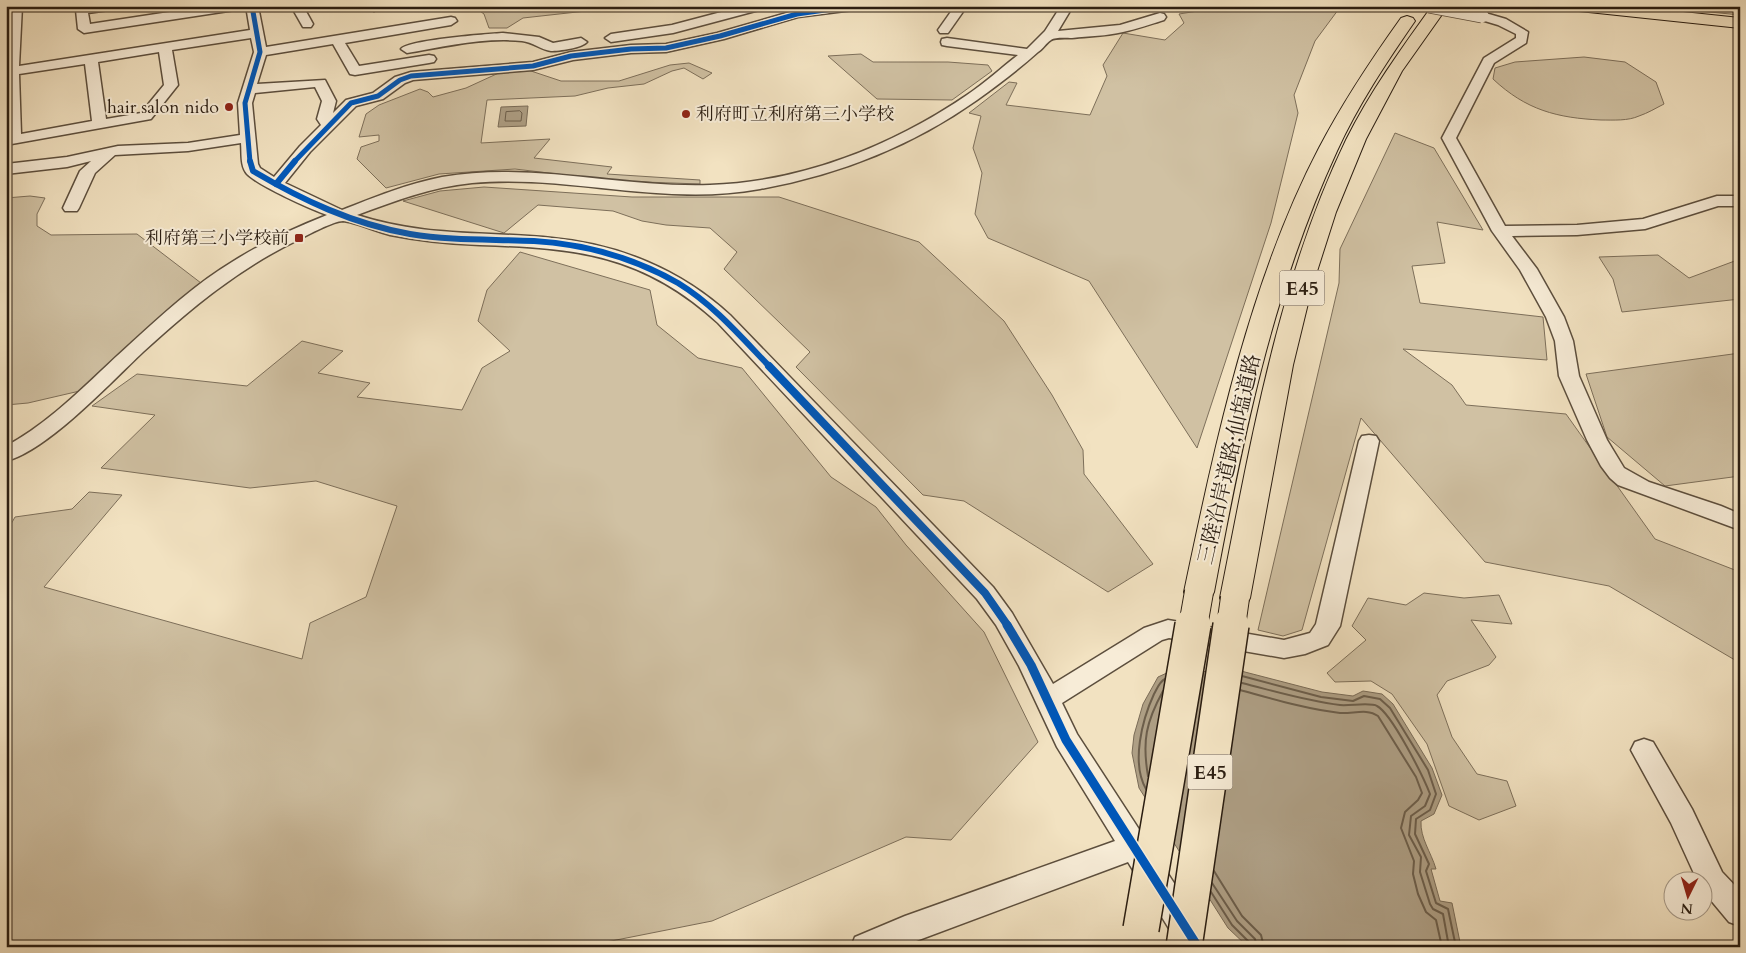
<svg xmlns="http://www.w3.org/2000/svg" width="1746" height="953" font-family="Cardo,'Noto Serif JP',serif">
	<rect width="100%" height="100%" fill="#f2e2c1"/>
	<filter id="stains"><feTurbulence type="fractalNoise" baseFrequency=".004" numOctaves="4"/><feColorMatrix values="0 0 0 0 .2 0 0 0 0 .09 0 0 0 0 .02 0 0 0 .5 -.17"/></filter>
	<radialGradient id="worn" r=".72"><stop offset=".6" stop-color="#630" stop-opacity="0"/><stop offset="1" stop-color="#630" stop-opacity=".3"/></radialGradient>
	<g fill="#d0c1a3" stroke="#7d6f5a">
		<polygon points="473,6 631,6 523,18 507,28 489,28 484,14"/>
		<polygon points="1229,6 1305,8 1306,6 1341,6 1315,41 1294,95 1298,113 1271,223 1197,448 1089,281 988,238 975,214 982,173 973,148 981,116 969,113 1009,82 1017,83 1006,105 1090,115 1107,76 1103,65 1123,33 1165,40 1184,23 1179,14"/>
		<polygon points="1663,6 1740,6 1740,15 1670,8"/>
		<polygon points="861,54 873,62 948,62 988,65 992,71 952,100 877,99 828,56"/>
		<path d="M 1584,57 L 1625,62 L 1656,82 L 1664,104 C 1656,108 1648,113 1639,116 C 1628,121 1614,120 1601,120 C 1557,118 1526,110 1493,79 L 1495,68 L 1515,62 Z"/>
		<polygon points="689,63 712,73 703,79 684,68 672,71 644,84 608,88 575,96 487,100 481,143 550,139 534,158 612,167 607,174 700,180 700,184 616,181 515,169 439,174 386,188 357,159 361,147 379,141 379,135 359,137 366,114 379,105 420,89 428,92 433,97 466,88 503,71 528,70 561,81 619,81 670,65"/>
		<polygon points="1395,133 1434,148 1483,230 1437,222 1445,263 1412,266 1420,303 1543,317 1547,360 1403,349 1452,385 1466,405 1566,414 1655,539 1740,572 1740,663 1609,586 1485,562 1361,418 1302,630 1283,636 1258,630 1339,283 1340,249"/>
		<polygon points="484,187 632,197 779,197 919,242 1004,321 1052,395 1083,450 1084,474 1153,564 1108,592 964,501 923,495 796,367 810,352 724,269 737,252 710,228 666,225 642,221 613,211 538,205 504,233 403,201 440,191"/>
		<polygon points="30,196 45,198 37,214 37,226 51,235 137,234 201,283 84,390 28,403 6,405 6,198"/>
		<polygon points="520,252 650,290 657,325 698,358 742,368 831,477 876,507 906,545 984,632 1038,742 951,840 906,837 712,921 581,947 6,947 6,533 15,517 72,509 89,492 122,495 44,587 302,659 310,623 366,597 397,506 316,481 250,488 101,468 155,415 92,406 137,374 247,386 302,341 343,351 318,373 370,383 357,397 462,410 482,368 510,351 478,321 487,290"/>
		<polygon points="1658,255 1689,278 1740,259 1740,299 1622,312 1613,279 1599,257"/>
		<polygon points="1740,353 1740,476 1665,486 1607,437 1586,374"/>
		<polygon points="1424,593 1464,598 1499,595 1512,624 1471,620 1496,657 1489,665 1447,681 1437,695 1452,737 1477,774 1507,781 1516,806 1479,820 1449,806 1427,744 1392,694 1371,681 1335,682 1327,673 1366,640 1352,626 1368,598 1406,605"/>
	</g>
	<g fill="#ae9f85" stroke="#796b57">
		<polygon points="528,106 526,126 498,127 501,107"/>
		<path d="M 1241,671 L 1322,692 L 1353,696 L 1363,691 L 1382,694 L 1393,704 L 1432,768 L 1442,795 L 1434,814 L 1421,821 C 1420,838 1431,852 1436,869 L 1431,869 L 1440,901 L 1452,903 L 1461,947 L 1248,947 L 1228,928 L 1139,788 L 1132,753 L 1134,735 L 1143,704 L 1158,677 L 1169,672 Z"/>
	</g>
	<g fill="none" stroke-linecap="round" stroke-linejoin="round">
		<polygon stroke="#6c5e4b" stroke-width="1" points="520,111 522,113 521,121 505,121 506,112"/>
		<g stroke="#6c5e4b" stroke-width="2">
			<polyline points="1242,676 1321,697 1353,701 1364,696 1380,699 1390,708 1428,770 1436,794 1430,810 1416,819 1415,834 1429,864 1426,871 1436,903 1448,909 1456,947"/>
			<path d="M 1242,683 C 1274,691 1306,701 1340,705 C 1350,706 1371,702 1377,706 C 1392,714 1423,776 1430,794 L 1425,806 L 1411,816 L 1409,835 L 1421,857 L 1420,872 L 1430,904 L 1433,909 L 1443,914 L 1449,947"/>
			<path d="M 1240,690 C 1273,699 1306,709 1340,713 C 1353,714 1367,708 1378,716 L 1416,777 L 1422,793 L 1418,800 L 1405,812 L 1401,828 L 1414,861 L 1413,874 L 1418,894 L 1426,912 L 1436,920 L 1442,947"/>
			<path d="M 1148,776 C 1142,741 1146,722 1163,691"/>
			<path d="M 1146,789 C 1131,763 1142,720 1154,694 C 1157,689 1159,682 1165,679"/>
			<polyline points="1214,871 1242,916 1261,935 1264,947"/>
			<polyline points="1212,883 1237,921 1255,939 1257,947"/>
			<polyline points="1211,892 1232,925 1249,942 1251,947"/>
		</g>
		<g stroke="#5c4e3d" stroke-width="3">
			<g id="minor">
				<path d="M 10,6 L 22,6 L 19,66 L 250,30 L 246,6 L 258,6 L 266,47 L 451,17 L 455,18 L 457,21 L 451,25 L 345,43 L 359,66 L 429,55 L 434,56 L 436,59 L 434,62 L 429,63 L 355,75 L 350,74 L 333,44 L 266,55 L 257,84 L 325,80 L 336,101 L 333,113 L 346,100 L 373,93 L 395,77 L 411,72 L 533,62 L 571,52 L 631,45 L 666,44 L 717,33 L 797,10 L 826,6 L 859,6 L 853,10 L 798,17 L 724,39 L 666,52 L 631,53 L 573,60 L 533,70 L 413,80 L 405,83 L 383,99 L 356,106 L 310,152 L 285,183 L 342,210 C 375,197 407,184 442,177 C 530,161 621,188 710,185 C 802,182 892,146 967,95 C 985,83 1001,68 1018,55 L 947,46 L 942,45 L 941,42 L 942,39 L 947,38 L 1027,49 L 1045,31 L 1061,6 L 1073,6 L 1058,31 L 1120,25 L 1160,13 L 1164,14 L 1166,17 L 1164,20 C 1151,24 1137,29 1123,32 C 1107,36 1089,36 1072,38 C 1066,38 1055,37 1051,40 C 1046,43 1043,49 1038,52 C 1019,69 998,85 977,100 C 912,146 838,175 760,189 C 662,207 568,174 472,183 C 431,187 395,201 357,215 C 425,237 483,231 552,238 C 619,244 681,270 730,315 L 993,587 L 1012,613 L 1053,684 L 1144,628 L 1168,620 L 1284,640 L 1310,633 L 1316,624 L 1359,441 L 1362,436 L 1369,435 L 1376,436 L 1379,441 L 1340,626 L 1328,645 L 1305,654 L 1284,658 L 1169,638 L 1162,640 L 1062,703 L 1077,734 L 1198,920 L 1202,930 L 1198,940 L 1187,944 L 1176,940 L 1128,862 L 900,947 L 851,947 L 855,937 L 905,916 L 1115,841 L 1057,747 L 1019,666 L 996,625 L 977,599 L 718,323 C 643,254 576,248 480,245 C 449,244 420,241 390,235 C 377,232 355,222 343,221 C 334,221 307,235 298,240 C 239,268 191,308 143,352 C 111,382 47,451 6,461 L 6,446 C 53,421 90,380 129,345 C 161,316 194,285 232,262 C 262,243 294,228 327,215 C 310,209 259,186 247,174 C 240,166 242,153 241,143 L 188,151 L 115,155 L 95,173 L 79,208 L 77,211 L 65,211 L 63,208 L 80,171 L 91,161 L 67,167 L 6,174 L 6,164 L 67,157 L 118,146 L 188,143 L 240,135 L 238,103 L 254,52 L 251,38 L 172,50 L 178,85 L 151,119 L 6,145 L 6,58 ZM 159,52 L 164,85 L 141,113 L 106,119 L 98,62 ZM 85,64 L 92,121 L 21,134 L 19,74 ZM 315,87 L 322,101 L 317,119 L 321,125 L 300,146 L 274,177 L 260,168 L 258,164 L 252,103 L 255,93 Z"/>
				<polygon points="83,6 115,6 109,10 88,13 90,24 209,6 241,6 235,10 84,33 78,29 76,10"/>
				<polygon points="291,6 303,6 313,24 311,27 303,27"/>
				<polygon points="367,6 380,6 380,7 374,11"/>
				<polygon points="744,6 765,6 763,9 673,33 611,42 605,38 611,34 672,25"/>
				<polygon points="955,6 967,6 948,33 940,33 938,30"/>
				<path d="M 997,6 L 1032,6 C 1025,12 1004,12 997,6 Z"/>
				<polygon points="1642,6 1658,6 1673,15 1667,19"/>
				<polygon points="1482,12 1506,19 1528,32 1526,43 1494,63 1456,138 1505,226 1577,225 1643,219 1717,196 1740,196 1740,206 1718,206 1645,229 1577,235 1512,236 1537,269 1564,317 1573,341 1579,376 1607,440 1624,468 1649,482 1721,506 1740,514 1740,530 1618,485 1610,478 1601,466 1587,440 1559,376 1555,341 1546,317 1520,270 1492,231 1442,138 1484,58 1516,38 1516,34 1498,25 1478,19 1476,16 1478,13"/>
				<path d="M 503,33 L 539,37 L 553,43 L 581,38 L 587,42 C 582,48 559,51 551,51 C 542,50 532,42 522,41 C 484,37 444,47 407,53 L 401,49 C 408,40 487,34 503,33 Z"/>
				<polygon points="1644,739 1653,742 1692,809 1722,872 1740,891 1740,926 1729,922 1704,892 1704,880 1697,880 1671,823 1631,750 1635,742"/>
			</g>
		</g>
		<g stroke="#2a1d11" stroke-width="2">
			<polygon id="major" points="1571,6 1626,6 1740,18 1740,28 1579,11 1573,9"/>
		</g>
		<g stroke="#2a1d11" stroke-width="2">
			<g id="highway">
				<path d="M 1432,6 L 1448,6 L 1402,71 L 1366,139 L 1336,212 L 1312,287 L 1293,365 L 1250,598 L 1246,606 L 1235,609 L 1224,606 L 1220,598 C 1251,443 1277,283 1346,140 C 1370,92 1401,49 1432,6 Z"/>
				<path d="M 1407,16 L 1413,18 L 1415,21 C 1386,63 1358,105 1337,151 C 1272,291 1242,442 1214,592 L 1210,600 L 1199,603 L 1188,600 L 1184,592 C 1215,445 1249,282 1319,148 C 1343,102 1371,60 1401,18 Z"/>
			</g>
		</g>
		<use href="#minor" fill="#f7ecd7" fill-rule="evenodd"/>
		<use href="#major" fill="#f2e2c1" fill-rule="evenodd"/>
		<use href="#highway" fill="#f2e2c1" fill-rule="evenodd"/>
		<g stroke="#5c4e3d" stroke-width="15" stroke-linecap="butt">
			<polyline id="minor-bridge" points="1429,6 1482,16"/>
		</g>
		<g stroke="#2a1d11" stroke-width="30" stroke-linecap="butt">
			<g id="highway-bridge-far1">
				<polyline points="1193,626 1199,592"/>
				<polyline points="1231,626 1235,598"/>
			</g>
		</g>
		<g stroke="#2a1d11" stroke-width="38" stroke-linecap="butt">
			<g id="highway-bridge">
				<polyline points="1141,929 1193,625"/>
				<polyline points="1184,947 1231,625"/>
			</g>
		</g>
		<use href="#minor-bridge" stroke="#f7ecd7" stroke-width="13"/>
		<use href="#highway-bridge-far1" stroke="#f2e2c1" stroke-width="28"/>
		<use href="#highway-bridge" stroke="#f2e2c1" stroke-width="35"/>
		<g stroke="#f7ecd7" stroke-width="7">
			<g id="cycleway-far3">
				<polyline points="250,162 245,103 260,52 252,6"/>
				<polyline points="294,162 351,103 378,96 400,80 411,76 533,66 571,56 631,49 666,48 720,36 797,14 853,6"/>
			</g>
		</g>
		<g stroke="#f7ecd7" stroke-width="9">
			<g id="cycleway-far2">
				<path d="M 250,161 L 253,171 C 302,200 353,224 410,234 C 451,241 493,239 534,241 C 585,244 634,258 678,283 C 714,305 741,337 770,367"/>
				<polyline points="276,184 295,161"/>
			</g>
		</g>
		<g stroke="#f7ecd7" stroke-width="11">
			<polyline id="cycleway-far1" points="769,366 985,593 1008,626"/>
		</g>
		<g stroke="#f7ecd7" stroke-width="12">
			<polyline id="cycleway" points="1007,625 1031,665 1066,740 1198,947"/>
		</g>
		<use href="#cycleway-far3" stroke="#0057b8" stroke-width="5"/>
		<use href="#cycleway-far2" stroke="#0057b8" stroke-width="6"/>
		<use href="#cycleway-far1" stroke="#0057b8" stroke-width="8"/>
		<use href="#cycleway" stroke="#0057b8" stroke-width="9"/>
	</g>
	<g fill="#8f2418" stroke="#f7ecd7" stroke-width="2">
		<circle cx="229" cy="107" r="5"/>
		<circle cx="686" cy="114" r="5"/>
		<rect x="294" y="233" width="10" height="10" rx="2.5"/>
	</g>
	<g text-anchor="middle" stroke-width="4" stroke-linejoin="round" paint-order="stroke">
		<g font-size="18" fill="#2a1d11" stroke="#f7ecd7" text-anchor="end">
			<text x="219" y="113">hair salon nido</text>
			<text x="696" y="120" text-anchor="start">利府町立利府第三小学校</text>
			<text x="289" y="244">利府第三小学校前</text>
		</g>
		<g fill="#f7ecd7" stroke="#685b4c" stroke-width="1">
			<rect x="1279.5" y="270.5" width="45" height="35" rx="4"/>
			<rect x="1187.5" y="754.5" width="45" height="35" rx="4"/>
		</g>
		<g font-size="20" font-weight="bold" fill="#2a1d11">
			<text x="1302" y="295">E45</text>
			<text x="1210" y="779">E45</text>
		</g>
		<g font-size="21" fill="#2a1d11" stroke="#f7ecd7">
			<text transform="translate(1229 459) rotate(-77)" y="7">三陸沿岸道路;仙塩道路</text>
		</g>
	</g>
	<rect width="1746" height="953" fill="none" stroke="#f2e2c1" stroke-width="25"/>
	<rect x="8" y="8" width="1731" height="938" fill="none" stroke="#2a1d11" stroke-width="2.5"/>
	<rect x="12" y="12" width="1721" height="928" fill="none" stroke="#2a1d11"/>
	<g transform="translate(1688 896) rotate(185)"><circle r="24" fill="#f7ecd7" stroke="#a59988"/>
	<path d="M0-4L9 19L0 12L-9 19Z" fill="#8f2418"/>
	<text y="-8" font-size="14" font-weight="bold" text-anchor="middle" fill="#2a1d11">N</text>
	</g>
	<rect width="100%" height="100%" filter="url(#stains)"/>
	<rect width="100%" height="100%" fill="url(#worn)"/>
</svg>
